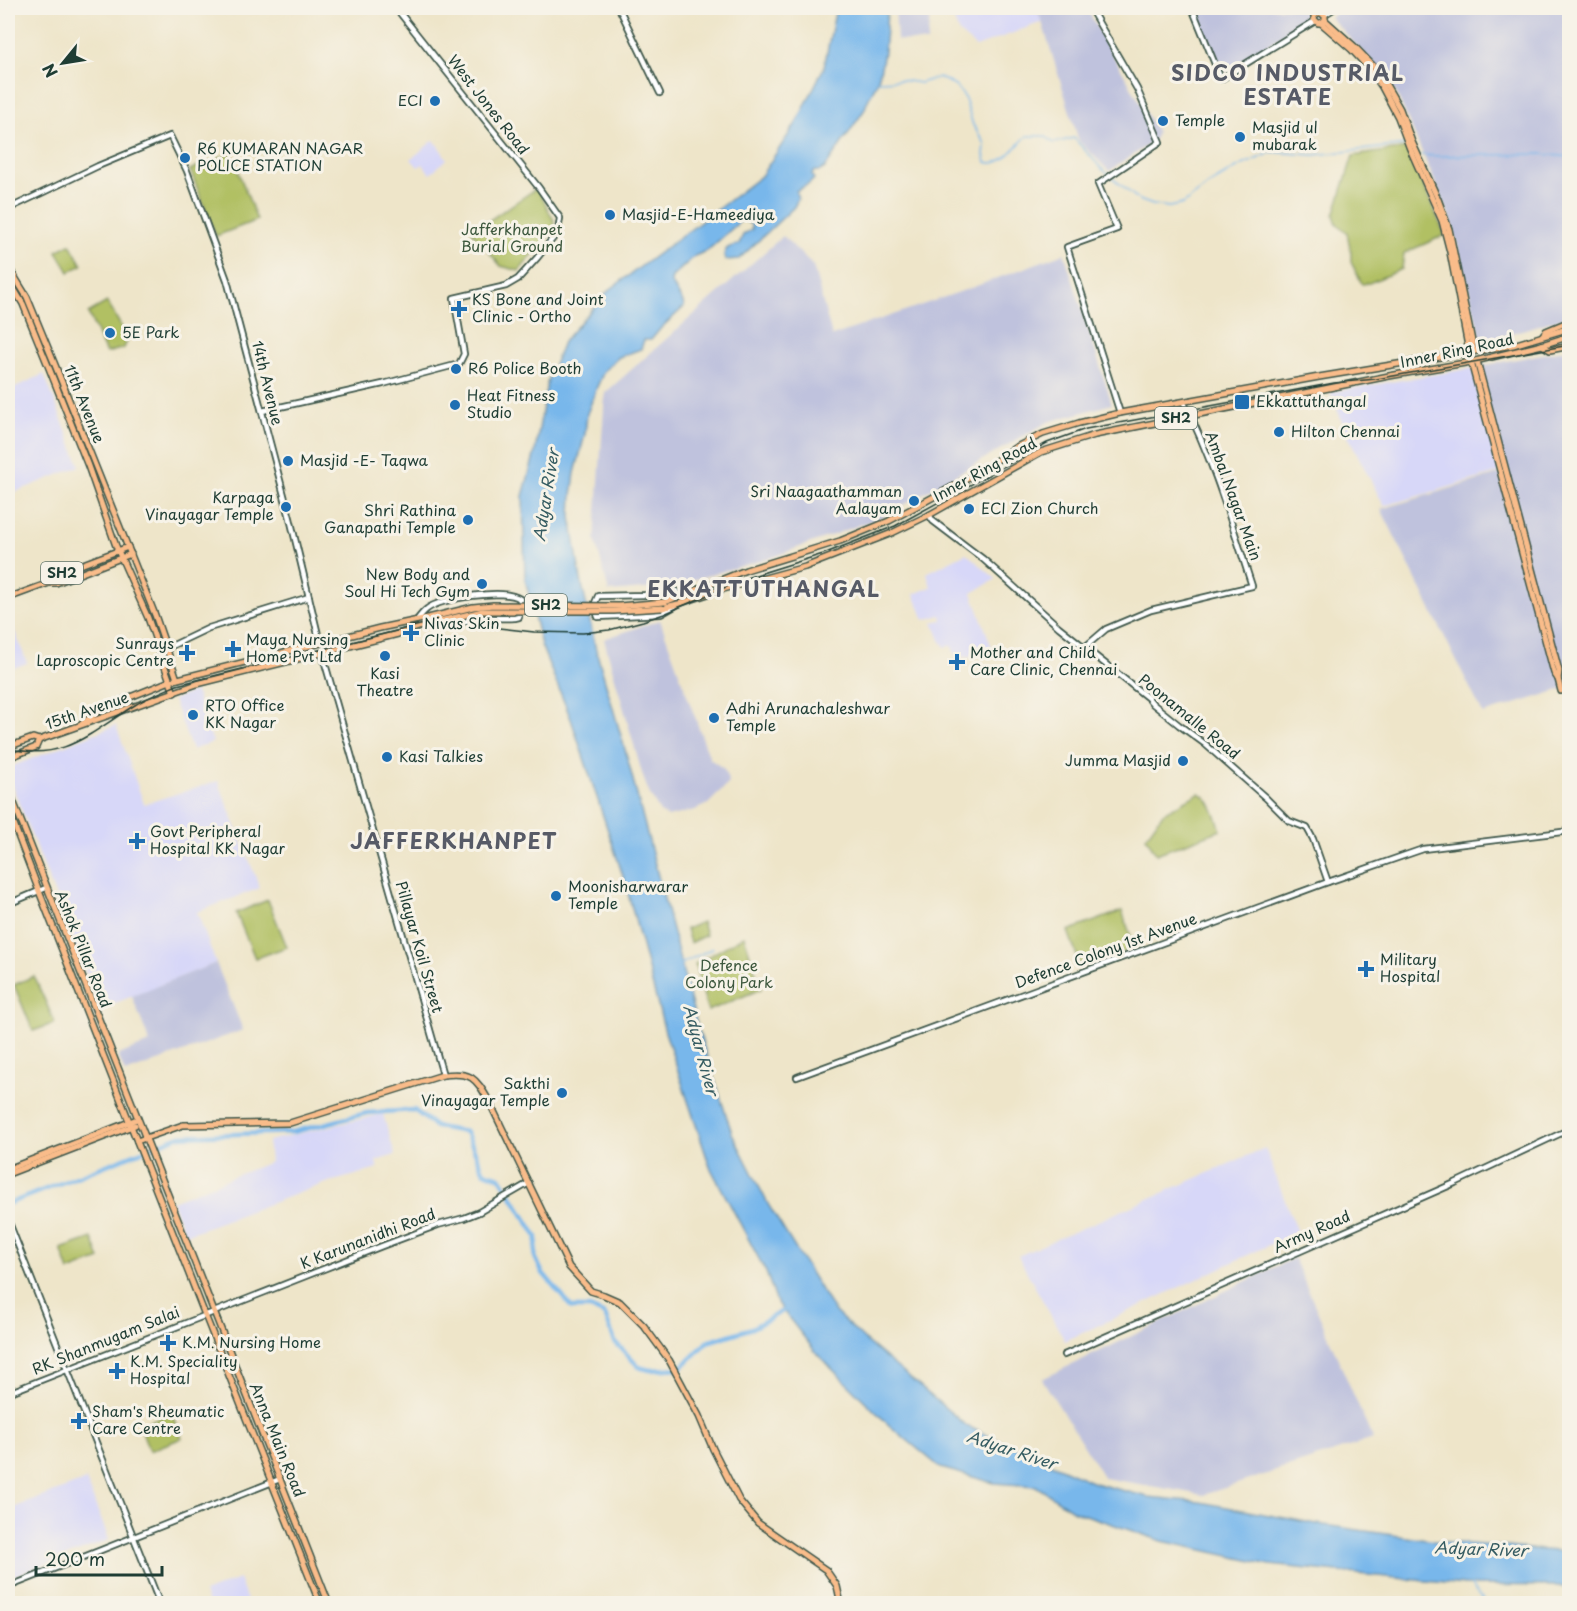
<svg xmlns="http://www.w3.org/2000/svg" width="1577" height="1611" font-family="'Playpen Sans',sans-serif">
	<rect width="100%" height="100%" fill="#f7f3e8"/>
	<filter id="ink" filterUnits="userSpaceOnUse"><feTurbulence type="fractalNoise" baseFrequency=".0167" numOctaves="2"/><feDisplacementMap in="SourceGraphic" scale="12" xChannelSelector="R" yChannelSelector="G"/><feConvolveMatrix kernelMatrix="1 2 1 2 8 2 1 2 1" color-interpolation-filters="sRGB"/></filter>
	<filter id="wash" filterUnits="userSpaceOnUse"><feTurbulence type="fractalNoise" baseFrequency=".008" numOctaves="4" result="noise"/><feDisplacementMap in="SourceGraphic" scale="24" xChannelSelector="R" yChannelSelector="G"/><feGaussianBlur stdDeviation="1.35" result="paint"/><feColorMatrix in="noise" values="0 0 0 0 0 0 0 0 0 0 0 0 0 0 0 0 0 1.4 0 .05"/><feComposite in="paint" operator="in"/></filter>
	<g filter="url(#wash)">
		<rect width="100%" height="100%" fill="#eee5c9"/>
		<g fill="#d7d7f8">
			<polygon points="949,8 1036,8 1042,22 976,47 959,33"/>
			<polygon points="434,140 447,159 430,174 423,164 418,167 411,159"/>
			<polygon points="1474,368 1501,472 1384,506 1348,436 1330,392"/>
			<polygon points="44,374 80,466 8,495 8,391"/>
			<polygon points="966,553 996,579 972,593 992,648 967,657 956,656 951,645 945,647 940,640 933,622 942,620 941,615 924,620 914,594 931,587 927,573"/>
			<polygon points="8,614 27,663 8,670"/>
			<polygon points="195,691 213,742 192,750 173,700"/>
			<polygon points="116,725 144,804 218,781 260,888 197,912 216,963 100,1009 8,775 8,768"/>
			<polygon points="383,1114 395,1155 376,1161 378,1169 326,1183 185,1235 172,1201 270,1162 268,1141"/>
			<polygon points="1265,1148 1297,1232 1065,1341 1018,1256"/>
			<polygon points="86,1480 109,1540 8,1578 8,1510"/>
			<polygon points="239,1579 247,1600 237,1603 208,1603 204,1593"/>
		</g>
		<g fill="#bfc2dd">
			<polygon points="895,8 931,8 927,42 897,40"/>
			<polygon points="1036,8 1086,8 1157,132 1154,141 1109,171 1079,141 1042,22"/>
			<polygon points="1194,8 1323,8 1227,72 1218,67"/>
			<polygon points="1343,8 1569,8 1569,316 1482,342 1450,217 1397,94 1382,73 1330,17"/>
			<polygon points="783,236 813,266 832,336 971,288 1064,253 1112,404 1048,422 884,516 770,558 667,587 609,592 595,539 605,393"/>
			<polygon points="1569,349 1569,687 1483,714 1381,509 1503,473 1476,367"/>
			<polygon points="660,620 710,759 724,769 729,783 708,804 695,810 668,817 660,812 650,795 643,777 604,639"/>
			<polygon points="216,963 243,1030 125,1073 118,1055 150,1043 132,996"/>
			<polygon points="1294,1258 1373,1439 1203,1495 1104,1478 1042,1379"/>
		</g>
		<g fill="#b1c063" stroke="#687e4c" stroke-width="1.5">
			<polygon points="1407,148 1445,235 1404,253 1402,269 1369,283 1362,284 1351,262 1351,252 1347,233 1337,224 1334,215 1353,156"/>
			<polygon points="231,153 257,220 216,236 190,170"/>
			<polygon points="537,188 554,221 554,229 519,271 501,266 472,232"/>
			<polygon points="70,244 82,265 69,272 57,251"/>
			<polygon points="107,302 121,326 127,341 124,348 106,353 88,313"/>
			<path d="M 1199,793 C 1212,798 1216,818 1221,830 L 1156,854 L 1146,837 L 1163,813 Z"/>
			<polygon points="268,900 287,947 255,958 236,913"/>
			<polygon points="1122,911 1135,948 1081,967 1068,931"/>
			<polygon points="702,922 706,935 690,943 686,929"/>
			<polygon points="744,936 761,989 708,1011 695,964"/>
			<polygon points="34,976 55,1023 33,1031 14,985"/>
			<polygon points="92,1238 100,1259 69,1271 61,1249"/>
			<polygon points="172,1413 182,1438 149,1451 140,1425"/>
		</g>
		<path fill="#78b7eb" stroke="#4c7a90" stroke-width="1.5" d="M 836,8 L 887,8 C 886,31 885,57 878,79 C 875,90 867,98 865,109 L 825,168 L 820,171 L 814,171 L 812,175 L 814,179 L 809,184 L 796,191 L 798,199 L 794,207 L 739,259 L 726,260 L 724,256 C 725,246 731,247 739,244 L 743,235 L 752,229 L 751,224 L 747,222 L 749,220 L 748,217 L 745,217 L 708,250 L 695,256 L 672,277 L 671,282 L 683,302 L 684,307 L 661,328 L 651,340 L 644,340 L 641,349 L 619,357 L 604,371 L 597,387 L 587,414 L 585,434 L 575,473 L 572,495 L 571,517 L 580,575 L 596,650 L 626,753 L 698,1029 L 732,1133 L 769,1206 L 834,1311 L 868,1343 L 967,1426 L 1094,1483 L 1148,1497 L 1200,1502 L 1317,1524 L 1434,1541 L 1569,1552 L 1569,1586 L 1465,1585 L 1270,1565 L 1162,1541 L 1074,1511 L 1036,1486 L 994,1483 L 941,1468 L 890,1426 L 818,1355 L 777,1303 L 766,1272 L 710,1167 L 665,1032 L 625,882 L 571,719 L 541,645 L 525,579 L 523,496 L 535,452 L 547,383 L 563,342 L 608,291 L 706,218 L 761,176 L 797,122 L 824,67 Z"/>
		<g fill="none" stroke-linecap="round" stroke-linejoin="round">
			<g stroke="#78b7eb" stroke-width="1.5">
				<path d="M 878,81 L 901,80 L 920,83 L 939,77 L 955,86 L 964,96 L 973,125 L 985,144 L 984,155 L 986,162 C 1002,168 1016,146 1027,136 L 1045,136 L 1054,143 L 1074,138 L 1102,169 L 1139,200 L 1153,205 L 1169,207 L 1183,204 L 1208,185 L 1240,166 L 1273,152 L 1314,155 L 1408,145"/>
				<polyline points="1421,155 1435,156 1541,154 1570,157"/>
				<polyline points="681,964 713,948"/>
				<polyline points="1471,1584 1474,1591 1488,1604"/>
			</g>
			<polyline stroke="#78b7eb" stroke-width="4.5" points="8,1204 180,1136 293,1132 367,1113 414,1110 436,1127 466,1132 484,1172 500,1177 537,1237 535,1257 542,1272 572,1308 590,1308 605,1315 615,1342 639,1367 650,1370 681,1368 707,1342 752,1328 788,1308"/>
		</g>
	</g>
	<g filter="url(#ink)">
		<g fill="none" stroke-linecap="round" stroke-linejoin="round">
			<g stroke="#3e564a" stroke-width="8">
				<g id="minor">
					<polyline points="619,8 660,93"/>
					<polyline points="1090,8 1137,89 1160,142 1098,184 1117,229 1067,247 1120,413"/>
					<polyline points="1192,8 1221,79 1315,21"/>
					<polyline points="1324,15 1335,8"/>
					<polyline points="8,209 98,166 170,136 187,171 227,280 290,518 320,643"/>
					<polyline points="262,411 383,384 459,364 464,354 454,298 506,286 518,279 537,258 558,232 560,218 539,188 396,8"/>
					<polyline points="929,515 933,521 983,559 1059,627 1148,698 1153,704 1179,725 1205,744 1266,798 1289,821 1307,828 1313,839 1328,882"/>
					<polyline points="675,606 661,614 598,617 594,605 598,596 645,595 676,591 677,598"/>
					<path d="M 417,620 C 420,616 423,612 427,609 C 440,598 506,588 520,599 L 519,617 L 515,618 C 502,619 489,617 476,619 C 457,621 439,632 420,626"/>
					<path d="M 1085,647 L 1106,629 L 1151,610 L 1252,586 C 1232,525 1213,459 1184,403"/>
					<polyline points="167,648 209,628 309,597"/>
					<polyline points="322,653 443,1075"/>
					<polyline points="8,904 46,888"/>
					<polyline points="797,1077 1328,882 1423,849 1570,831"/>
					<polyline points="8,1220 160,1604"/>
					<polyline points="1064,1355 1455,1183 1570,1129"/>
					<polyline points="8,1393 382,1246 438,1225 464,1218 479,1212 529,1183"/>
					<polyline points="8,1587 280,1479"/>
					<polyline points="8,1600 9,1604"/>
				</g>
			</g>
			<g stroke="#3e564a" stroke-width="8">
				<g id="major">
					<polyline points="1315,8 1318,13 1321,13 1325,16 1325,20 1321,23 1318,23 1314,19 1314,16 1318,13"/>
					<polyline points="1325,20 1354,46 1378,71 1400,109 1412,142 1438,199 1449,229 1474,351"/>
					<polyline points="1321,23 1351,49 1367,66 1382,87 1398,117 1410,149 1442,221 1450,252 1471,362 1554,673 1558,679"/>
					<polyline points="8,266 27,297 55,365 155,615 177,679"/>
					<polyline points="8,279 23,304 49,368 88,466 116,546 148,618 174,693"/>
					<polyline points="1542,336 1546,331 1570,321"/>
					<polyline points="1542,345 1550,350 1570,346"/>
					<polyline points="1477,361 1559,671 1558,679 1561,691 1570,688"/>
					<polyline points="49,583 56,583 131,554"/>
					<polyline points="8,598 49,583 55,576 75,567 128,547"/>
					<polyline points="665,602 746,570 840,541 889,521 978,473 1016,447 1043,434 1079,423 1120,413 1319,377 1513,345 1570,328"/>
					<polyline points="662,608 678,604 720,590 805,567 892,533 929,515 1041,452 1095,435 1389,376 1471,362 1542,345 1570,336"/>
					<polyline points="82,724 103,708 170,681 380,628 428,618"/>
					<polyline points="8,747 33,738 39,740 197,684 398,634 431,623"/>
					<polyline points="8,758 36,747 39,740"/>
					<polyline points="8,788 329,1604"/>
					<polyline points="8,809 39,891 205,1315 320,1604"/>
					<path d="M 137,1141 L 183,1125 L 290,1123 L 443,1075 C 472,1072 475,1077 489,1101 L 569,1267 L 591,1291 L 604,1295 L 620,1302 L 644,1326 L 669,1360 L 699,1416 L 713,1449 L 739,1500 L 758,1523 L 826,1570 L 837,1586 L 841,1604"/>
					<polyline points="8,1169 137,1119"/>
					<polyline points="8,1174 135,1125"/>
				</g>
			</g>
			<use href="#minor" stroke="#fff" stroke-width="4.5"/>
			<use href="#major" stroke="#f9bc8a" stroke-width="5"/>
			<path stroke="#1f3d34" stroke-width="1.5" d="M 8,748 C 63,763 91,732 135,705 C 148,697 163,691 177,685 L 420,625 L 453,623 L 534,632 L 583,633 L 609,630 L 643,621 L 664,614 L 749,577 L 823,554 L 895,526 L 1047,443 L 1086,429 L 1334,383 L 1376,379 L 1570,345"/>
			<g stroke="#3e564a" stroke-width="8" stroke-linecap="butt">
				<g id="major-bridge">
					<polyline points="428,618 473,607 493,605 619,606 665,602"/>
					<polyline points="431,623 483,611 614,611 662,608"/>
				</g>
			</g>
			<use href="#major-bridge" stroke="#f9bc8a" stroke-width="5"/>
		</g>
	</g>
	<g fill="#1f6fb2" stroke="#f7f3e8" stroke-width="2">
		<circle cx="435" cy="101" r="6"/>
		<circle cx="1163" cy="121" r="6"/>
		<circle cx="1240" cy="137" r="6"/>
		<circle cx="185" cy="158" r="6"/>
		<circle cx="610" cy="215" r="6"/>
		<path d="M456 300h6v6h6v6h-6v6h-6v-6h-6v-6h6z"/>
		<circle cx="110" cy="333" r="6"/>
		<circle cx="456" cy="369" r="6"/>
		<rect x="1234" y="394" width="16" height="16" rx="3"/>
		<circle cx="455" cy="405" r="6"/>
		<circle cx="1279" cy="432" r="6"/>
		<circle cx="288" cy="461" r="6"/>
		<circle cx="914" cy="501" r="6"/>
		<circle cx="286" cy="507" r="6"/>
		<circle cx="969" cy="509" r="6"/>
		<circle cx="468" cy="520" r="6"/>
		<circle cx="482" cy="584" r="6"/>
		<path d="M408 624h6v6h6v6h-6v6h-6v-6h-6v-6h6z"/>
		<path d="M230 640h6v6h6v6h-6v6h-6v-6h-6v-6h6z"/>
		<path d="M184 644h6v6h6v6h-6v6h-6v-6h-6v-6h6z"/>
		<circle cx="385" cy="656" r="6"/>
		<path d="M954 653h6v6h6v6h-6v6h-6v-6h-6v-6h6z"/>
		<circle cx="193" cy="715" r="6"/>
		<circle cx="714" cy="718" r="6"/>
		<circle cx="387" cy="757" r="6"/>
		<circle cx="1183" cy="761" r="6"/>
		<path d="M134 832h6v6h6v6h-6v6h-6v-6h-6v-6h6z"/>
		<circle cx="556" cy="896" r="6"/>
		<path d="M1363 960h6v6h6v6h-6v6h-6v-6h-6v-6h6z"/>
		<circle cx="562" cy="1093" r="6"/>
		<path d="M165 1334h6v6h6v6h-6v6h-6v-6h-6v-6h6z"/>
		<path d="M114 1362h6v6h6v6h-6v6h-6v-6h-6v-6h6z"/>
		<path d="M76 1412h6v6h6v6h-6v6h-6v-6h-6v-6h6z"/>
	</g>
	<g text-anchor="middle" stroke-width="6" stroke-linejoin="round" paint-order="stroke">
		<g fill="#f7f3e8" stroke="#60746a" stroke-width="1.5">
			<rect x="1155" y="407" width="42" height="22" rx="4.5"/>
			<rect x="41" y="562" width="42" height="22" rx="4.5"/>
			<rect x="525" y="594" width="42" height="22" rx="4.5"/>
		</g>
		<g font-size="14" font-weight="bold" fill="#1f3d34">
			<text x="1176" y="423">SH2</text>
			<text x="62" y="578">SH2</text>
			<text x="546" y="610">SH2</text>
		</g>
		<g font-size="15" fill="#1f3d34" stroke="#f7f3e8" text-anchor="start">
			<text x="423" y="106" text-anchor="end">ECI</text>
			<text x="1175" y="126">Temple</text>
			<text x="1252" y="133">Masjid ul<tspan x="1252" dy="17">mubarak</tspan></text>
			<text x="197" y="154">R6 KUMARAN NAGAR<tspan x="197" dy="17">POLICE STATION</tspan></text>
			<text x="622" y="220">Masjid-E-Hameediya</text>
			<text x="472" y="305">KS Bone and Joint<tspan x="472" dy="17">Clinic - Ortho</tspan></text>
			<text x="122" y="338">5E Park</text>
			<text x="468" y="374">R6 Police Booth</text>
			<text x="467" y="401">Heat Fitness<tspan x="467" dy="17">Studio</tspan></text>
			<text x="1256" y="407">Ekkattuthangal</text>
			<text x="1291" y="437">Hilton Chennai</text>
			<text x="300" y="466">Masjid -E- Taqwa</text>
			<text x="902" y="497" text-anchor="end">Sri Naagaathamman<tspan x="902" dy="17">Aalayam</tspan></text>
			<text x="274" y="503" text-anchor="end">Karpaga<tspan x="274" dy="17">Vinayagar Temple</tspan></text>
			<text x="981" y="514">ECI Zion Church</text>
			<text x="456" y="516" text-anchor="end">Shri Rathina<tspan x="456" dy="17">Ganapathi Temple</tspan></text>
			<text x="470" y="580" text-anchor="end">New Body and<tspan x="470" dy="17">Soul Hi Tech Gym</tspan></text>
			<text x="424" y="629">Nivas Skin<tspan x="424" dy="17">Clinic</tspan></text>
			<text x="246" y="645">Maya Nursing<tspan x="246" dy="17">Home Pvt Ltd</tspan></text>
			<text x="174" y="649" text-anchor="end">Sunrays<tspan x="174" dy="17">Laproscopic Centre</tspan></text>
			<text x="970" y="658">Mother and Child<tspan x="970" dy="17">Care Clinic, Chennai</tspan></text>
			<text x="385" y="679" text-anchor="middle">Kasi<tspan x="385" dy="17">Theatre</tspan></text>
			<text x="205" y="711">RTO Office<tspan x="205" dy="17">KK Nagar</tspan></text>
			<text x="726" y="714">Adhi Arunachaleshwar<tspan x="726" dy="17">Temple</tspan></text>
			<text x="399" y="762">Kasi Talkies</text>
			<text x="1171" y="766" text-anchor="end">Jumma Masjid</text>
			<text x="150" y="837">Govt Peripheral<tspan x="150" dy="17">Hospital KK Nagar</tspan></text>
			<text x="568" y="892">Moonisharwarar<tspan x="568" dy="17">Temple</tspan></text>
			<text x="1380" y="965">Military<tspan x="1380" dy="17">Hospital</tspan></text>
			<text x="550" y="1089" text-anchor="end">Sakthi<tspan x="550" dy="17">Vinayagar Temple</tspan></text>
			<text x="182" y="1348">K.M. Nursing Home</text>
			<text x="130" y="1367">K.M. Speciality<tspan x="130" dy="17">Hospital</tspan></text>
			<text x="92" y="1417">Sham's Rheumatic<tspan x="92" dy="17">Care Centre</tspan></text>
		</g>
		<g font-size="15" fill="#1f3d34" stroke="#f7f3e8">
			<text transform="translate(488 105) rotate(52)" y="5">West Jones Road</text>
			<text transform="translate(1457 351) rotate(-12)" y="5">Inner Ring Road</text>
			<text transform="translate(267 383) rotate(76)" y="5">14th Avenue</text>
			<text transform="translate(84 404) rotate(68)" y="5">11th Avenue</text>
			<text transform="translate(985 470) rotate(-29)" y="5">Inner Ring Road</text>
			<text transform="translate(1233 496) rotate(70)" y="5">Ambal Nagar Main</text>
			<text transform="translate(87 711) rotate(-19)" y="5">15th Avenue</text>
			<text transform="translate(1189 717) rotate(39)" y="5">Poonamalle Road</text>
			<text transform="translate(419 947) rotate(74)" y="5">Pillayar Koil Street</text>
			<text transform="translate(83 949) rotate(68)" y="5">Ashok Pillar Road</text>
			<text transform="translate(1106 951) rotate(-20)" y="5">Defence Colony 1st Avenue</text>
			<text transform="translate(1312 1232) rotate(-24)" y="5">Army Road</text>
			<text transform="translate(368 1239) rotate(-21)" y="5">K Karunanidhi Road</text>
			<text transform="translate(106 1341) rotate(-22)" y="5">RK Shanmugam Salai</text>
			<text transform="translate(277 1440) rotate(68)" y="5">Anna Main Road</text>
		</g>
		<g font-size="15" fill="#3c573d" stroke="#f7f3e8">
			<text x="512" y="235">Jafferkhanpet<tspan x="512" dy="17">Burial Ground</tspan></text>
			<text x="729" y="971">Defence<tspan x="729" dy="17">Colony Park</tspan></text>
		</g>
		<g font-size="16" font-style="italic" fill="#355c62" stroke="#f7f3e8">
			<text transform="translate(546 495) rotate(-81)" y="6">Adyar River</text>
			<text transform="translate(701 1050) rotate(75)" y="6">Adyar River</text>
			<text transform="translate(1012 1450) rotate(18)" y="6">Adyar River</text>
			<text transform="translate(1481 1549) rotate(2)" y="6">Adyar River</text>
		</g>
		<g font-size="21" font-weight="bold" letter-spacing="1.5" fill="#575b67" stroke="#f7f3e8">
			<text x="1288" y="81">SIDCO INDUSTRIAL<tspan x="1288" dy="24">ESTATE</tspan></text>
			<text x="764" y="597">EKKATTUTHANGAL</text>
			<text x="454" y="849">JAFFERKHANPET</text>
		</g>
	</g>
	<rect width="1577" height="1611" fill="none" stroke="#f7f3e8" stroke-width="30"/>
	<g transform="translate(63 63) rotate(240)" stroke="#f7f3e8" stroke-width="4.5" paint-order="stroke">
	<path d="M0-4.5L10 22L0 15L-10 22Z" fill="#1f3d34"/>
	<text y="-9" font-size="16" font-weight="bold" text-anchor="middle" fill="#1f3d34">N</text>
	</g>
	<path d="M36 1566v9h126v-9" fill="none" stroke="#1f3d34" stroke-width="3"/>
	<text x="45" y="1566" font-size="18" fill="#1f3d34" stroke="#f7f3e8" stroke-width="4.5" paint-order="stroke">200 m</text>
</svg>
